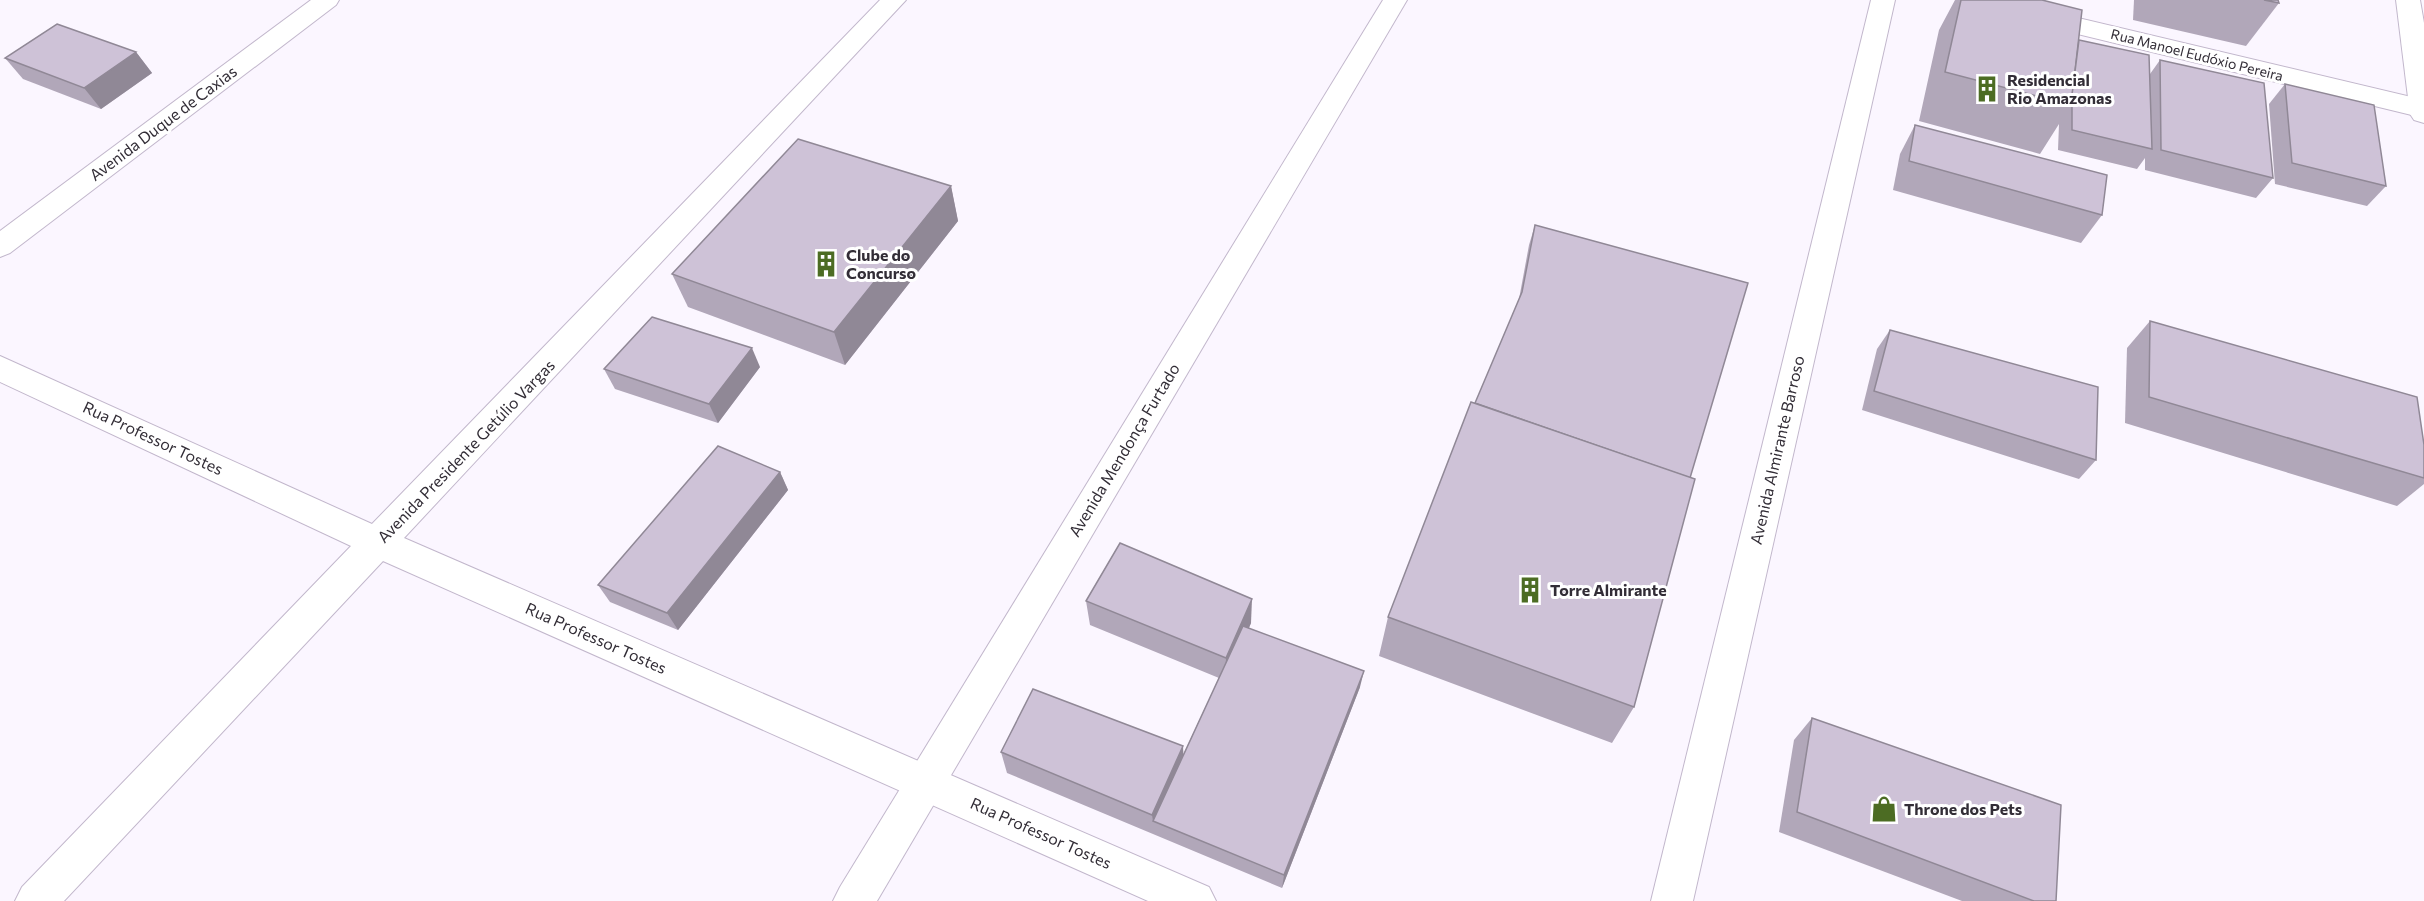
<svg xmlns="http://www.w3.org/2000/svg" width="2424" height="901" font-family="Commissioner,sans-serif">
	<rect width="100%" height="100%" fill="#fbf6ff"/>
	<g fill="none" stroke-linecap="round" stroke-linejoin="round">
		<g stroke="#c2b7cc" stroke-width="2">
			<g id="minor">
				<polygon points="311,0 339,0 336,5 10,253 0,257 0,231"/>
				<polygon points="880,0 906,0 404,538 1209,887 1216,901 1148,901 383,561 64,901 15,901 22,887 351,546 0,382 0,356 372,524"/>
				<polygon points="1871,0 1895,0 1693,901 1651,901"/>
				<polygon points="1958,0 2002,0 2424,100 2424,118 1970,8 1961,5"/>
			</g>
		</g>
		<g stroke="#c2b7cc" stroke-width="2">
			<polygon id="tertiary" points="1383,0 1407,0 877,901 833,901 840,887"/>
		</g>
		<g stroke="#c2b7cc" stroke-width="2">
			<polygon id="primary" points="2396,0 2420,0 2424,23 2424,123 2414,120 2410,114"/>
		</g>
		<use href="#minor" fill="#fff" fill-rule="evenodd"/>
		<use href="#tertiary" fill="#fff" fill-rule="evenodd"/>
		<use href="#primary" fill="#fff" fill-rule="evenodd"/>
	</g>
	<g fill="#b1a7b9">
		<polygon points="1955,0 2042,0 2079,40 2150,74 2160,60 2273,178 2256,198 2145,170 2145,158 2137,169 2058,150 2059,124 2040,154 1919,121 1939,30"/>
		<polygon points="2134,0 2278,0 2279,3 2246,46 2133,20"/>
		<polygon points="136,52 152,73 101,109 23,79 5,58"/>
		<polygon points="2285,84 2386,186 2367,206 2275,184 2269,104"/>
		<polygon points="1915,125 2102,215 2081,243 1893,190 1900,154"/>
		<polygon points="951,186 958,221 845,365 688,307 672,274"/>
		<polygon points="1535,225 1690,478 1634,707 1612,743 1379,656 1388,617 1475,404 1519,299 1529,245"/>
		<polygon points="2150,321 2424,445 2424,484 2397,506 2125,423 2127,348"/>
		<polygon points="1890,330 2096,460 2079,479 1862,410 1877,349"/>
		<polygon points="760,367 718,423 615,389 604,369"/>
		<polygon points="780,472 788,490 678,630 610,602 598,585"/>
		<polygon points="1086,601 1251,623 1249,628 1360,687 1282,888 1007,773 1001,752 1183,746 1183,755 1219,678 1090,625"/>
		<polygon points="1812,718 2056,901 1962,901 1779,832 1794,740"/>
	</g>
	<g fill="#908896">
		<polygon points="136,52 152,73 101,109 84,88"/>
		<polygon points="951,186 958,221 845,365 834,332"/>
		<polygon points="752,348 760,367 718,423 709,404"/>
		<polygon points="780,472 788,490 678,630 667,613"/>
		<polygon points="1252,599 1251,623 1225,680 1226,658"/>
		<polygon points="1364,671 1360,687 1282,888 1284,875"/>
		<polygon points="1183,746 1184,767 1153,821 1152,815"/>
	</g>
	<g fill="#cec2d7" stroke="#908896" stroke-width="1.5">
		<polygon points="1961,0 2042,0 2082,10 2071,105 1945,72"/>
		<polygon points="2264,0 2278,0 2279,3"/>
		<polygon points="57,24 136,52 84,88 5,58"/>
		<polygon points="2079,40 2149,55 2152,149 2072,130 2072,95"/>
		<polygon points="2160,60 2264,83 2273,178 2161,150"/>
		<polygon points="2285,84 2374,105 2386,186 2292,163"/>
		<polygon points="1915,125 2107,175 2102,215 1909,161"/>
		<polygon points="798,139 951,186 834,332 672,274"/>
		<polygon points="1535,225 1748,283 1690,478 1475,403 1522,292"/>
		<polygon points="652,317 752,348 709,404 604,369"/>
		<polygon points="2150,321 2417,397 2424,445 2424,478 2149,397"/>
		<polygon points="1890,330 2098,387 2096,460 1874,391"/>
		<polygon points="1471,402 1695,479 1634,707 1388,617"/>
		<polygon points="718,446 780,472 667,613 598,585"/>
		<polygon points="1120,543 1252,599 1226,658 1086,601"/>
		<polygon points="1243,626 1364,671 1284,875 1153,821"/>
		<polygon points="1033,689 1183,746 1152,815 1001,752"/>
		<polygon points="1812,718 2061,805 2056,901 2034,901 1797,812"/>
	</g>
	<defs>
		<g id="building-bare" transform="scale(2.07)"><path d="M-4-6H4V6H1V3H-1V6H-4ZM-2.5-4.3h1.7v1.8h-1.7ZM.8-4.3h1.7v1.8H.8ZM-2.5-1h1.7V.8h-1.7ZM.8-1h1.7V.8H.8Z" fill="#4c6c23" stroke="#fff" stroke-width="2.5" paint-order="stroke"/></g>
		<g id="shop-bare" transform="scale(2.07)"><path d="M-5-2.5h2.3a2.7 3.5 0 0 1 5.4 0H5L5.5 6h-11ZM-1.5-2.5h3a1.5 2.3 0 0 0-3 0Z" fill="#4c6c23" stroke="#fff" stroke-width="2.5" paint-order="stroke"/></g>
	</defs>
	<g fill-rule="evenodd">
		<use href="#building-bare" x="1987" y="89"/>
		<use href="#building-bare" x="826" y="264"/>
		<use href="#building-bare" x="1530" y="590"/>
		<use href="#shop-bare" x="1884" y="809"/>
	</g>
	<g text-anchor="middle" stroke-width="6" stroke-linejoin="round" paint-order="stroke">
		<g font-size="14" fill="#322d36" stroke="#fff">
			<text transform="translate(2197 55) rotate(14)" y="5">Rua Manoel Eudóxio Pereira</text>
		</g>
		<g font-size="16" font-weight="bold" fill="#322d36" stroke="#fff" text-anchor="start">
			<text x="2007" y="86">Residencial<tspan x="2007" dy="18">Rio Amazonas</tspan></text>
			<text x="846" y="261">Clube do<tspan x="846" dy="18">Concurso</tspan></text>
			<text x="1550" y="596">Torre Almirante</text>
			<text x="1904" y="815">Throne dos Pets</text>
		</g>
		<g font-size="16" fill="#322d36" stroke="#fff">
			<text transform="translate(163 123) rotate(-37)" y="6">Avenida Duque de Caxias</text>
			<text transform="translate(153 438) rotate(25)" y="6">Rua Professor Tostes</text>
			<text transform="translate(1124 450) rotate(-59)" y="6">Avenida Mendonça Furtado</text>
			<text transform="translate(1777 450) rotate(-77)" y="6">Avenida Almirante Barroso</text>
			<text transform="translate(466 451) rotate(-46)" y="6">Avenida Presidente Getúlio Vargas</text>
			<text transform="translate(596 638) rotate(24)" y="6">Rua Professor Tostes</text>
			<text transform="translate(1041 833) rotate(24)" y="6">Rua Professor Tostes</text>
		</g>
	</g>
</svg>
